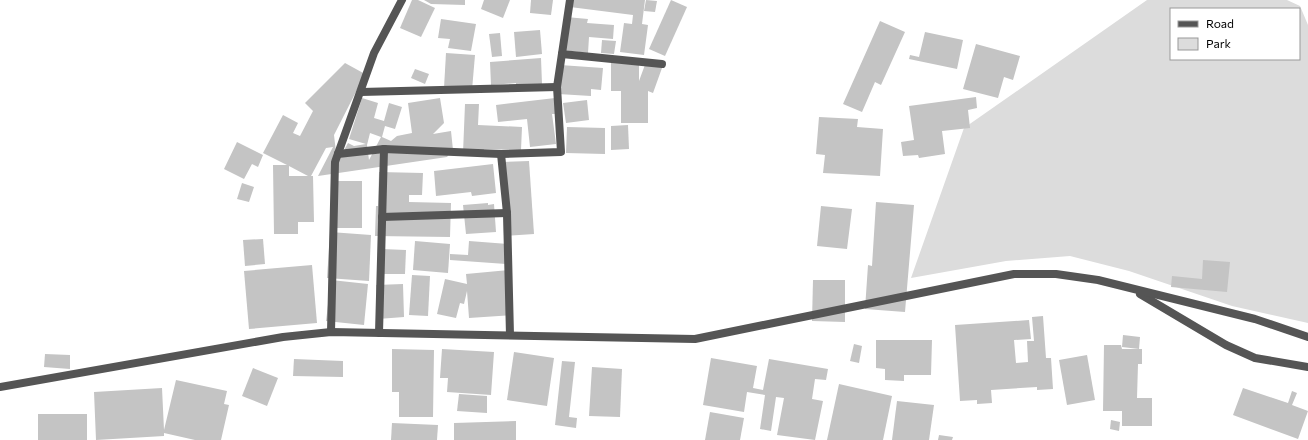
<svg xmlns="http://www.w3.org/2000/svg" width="1308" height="440" font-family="Commissioner,sans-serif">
	<rect width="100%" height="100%" fill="#fff"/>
	<path fill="#dcdcdc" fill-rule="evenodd" d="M 1147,0 L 1287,0 L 1300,6 L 1308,25 L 1308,323 L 1232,306 L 1129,271 L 1070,256 L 1006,261 L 911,278 L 964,128 ZM 1171,9 L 1299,9 L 1299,59 L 1171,59 Z"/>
	<g fill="#c4c4c4" fill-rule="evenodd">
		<polygon points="412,0 418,0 435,8 421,37 400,28"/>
		<polygon points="424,0 465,0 465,5 431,4"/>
		<polygon points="484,0 510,0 503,18 481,9"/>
		<polygon points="531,0 553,0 551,15 530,13"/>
		<polygon points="571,0 645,0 642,24 648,25 644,55 620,52 624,23 632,24 633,15 570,7"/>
		<polygon points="646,0 657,1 655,12 644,11"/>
		<polygon points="671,0 687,7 665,56 649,49"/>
		<polygon points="566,17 588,19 587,23 614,25 613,39 589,37 588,53 563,50"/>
		<polygon points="441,19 476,24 471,51 448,48 450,39 438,38"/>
		<polygon points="880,21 905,32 881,85 875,82 862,112 843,104"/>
		<polygon points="540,30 542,54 516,57 514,32"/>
		<polygon points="925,32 963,40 957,69 909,59 910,55 919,57"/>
		<polygon points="500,33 502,56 492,57 489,34"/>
		<polygon points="602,40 616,41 614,54 601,53"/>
		<polygon points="976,44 1020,56 1013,80 1004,77 998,98 963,89"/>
		<polygon points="446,53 475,55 472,90 444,88"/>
		<polygon points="541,58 542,84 516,86 516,83 491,85 490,62"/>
		<polygon points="639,62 639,81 646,62 662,68 653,93 648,91 648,123 621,123 621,91 611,91 611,63"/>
		<path d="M 345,63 L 365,74 L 334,135 L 336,152 L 331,162 L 338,161 L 348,143 L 354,146 L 366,144 L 349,139 L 362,98 L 378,103 L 374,118 L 384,121 L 389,103 L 402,107 L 395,129 L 385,126 L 382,137 L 391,141 L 397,136 L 412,133 L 408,103 L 440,98 L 444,123 L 433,134 L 451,131 L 453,150 L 447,157 L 318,176 L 333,147 L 326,148 L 311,176 L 313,176 L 314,222 L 298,222 L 298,234 L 274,234 L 273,165 L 287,165 L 263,153 L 283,115 L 298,123 L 293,133 L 300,136 L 313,111 L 305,103 ZM 370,133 L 381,137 L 369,160 L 367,145 ZM 289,166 L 308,176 L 289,176 Z"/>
		<polygon points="560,65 603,68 601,90 591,89 591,96 558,94"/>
		<polygon points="415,69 429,74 425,84 411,78"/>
		<polygon points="976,97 977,108 968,110 970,128 942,131 945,154 919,158 918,155 903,156 901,142 914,140 909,106"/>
		<polygon points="555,98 557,114 552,114 556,144 530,147 527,119 498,122 496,105"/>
		<polygon points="587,100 589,120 566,123 563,103"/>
		<polygon points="465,104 479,104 478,125 522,127 521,150 484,149 483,153 463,153"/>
		<polygon points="819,117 858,119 857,127 883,129 880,176 823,173 825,155 816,154"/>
		<polygon points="628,125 629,149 611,150 611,126"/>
		<polygon points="567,127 605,128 605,154 566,153"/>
		<polygon points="237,142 263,155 258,167 252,164 244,179 224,169"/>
		<polygon points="529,161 534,234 504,236 501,162"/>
		<polygon points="493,164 496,193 472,196 471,192 436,196 434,171"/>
		<polygon points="379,172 423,173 422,195 409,195 409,202 451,203 450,237 375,236 376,206 378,206"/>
		<polygon points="335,181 362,181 362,228 334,228"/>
		<polygon points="242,183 254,187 249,202 237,199"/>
		<polygon points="876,202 914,205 905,312 865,309 868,265 872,266"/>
		<polygon points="488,203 488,205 494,204 496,232 466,234 463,205"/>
		<polygon points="821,206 852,209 847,249 817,246"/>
		<polygon points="330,232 371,235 369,281 327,278"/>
		<polygon points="263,239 265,264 245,266 243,240"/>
		<polygon points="415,241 450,244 448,273 413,270"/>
		<polygon points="469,241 508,244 506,264 450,260 450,254 468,255"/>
		<polygon points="382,249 406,250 405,274 381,274"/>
		<polygon points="1203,260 1230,262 1227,292 1171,287 1172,276 1202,279"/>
		<polygon points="312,265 317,323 249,329 244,271"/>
		<polygon points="509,270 513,315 469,318 467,291 464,304 460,303 456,318 437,314 445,279 467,284 466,274"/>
		<polygon points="412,275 430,276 428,316 409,315"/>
		<polygon points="331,280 368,284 364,325 326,321"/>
		<polygon points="813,280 845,280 845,322 812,321"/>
		<polygon points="403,284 404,317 378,319 376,285"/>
		<polygon points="1043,316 1046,358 1051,358 1053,389 1037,390 1037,387 991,390 992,403 977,404 977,400 960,401 955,325 1029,320 1031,339 1014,340 1016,363 1028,362 1027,341 1034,341 1032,317"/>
		<polygon points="1123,335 1140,337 1139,349 1122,347"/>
		<polygon points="876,340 932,340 931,375 904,375 904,381 885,380 885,369 876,368"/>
		<polygon points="854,344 862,346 859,363 850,361"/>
		<polygon points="1104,345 1121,345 1122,349 1142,349 1142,364 1138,364 1137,398 1152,398 1152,426 1122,426 1122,411 1103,411"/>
		<polygon points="392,349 434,350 433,417 399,417 399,392 392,392"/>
		<polygon points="442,349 494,352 491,395 447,392 448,378 440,378"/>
		<polygon points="514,352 554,358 547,406 507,400"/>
		<polygon points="45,354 70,355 70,369 44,367"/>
		<polygon points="1087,355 1095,400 1067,405 1059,360"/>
		<polygon points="711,358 757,366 753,388 763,390 769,359 828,369 826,380 815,379 812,399 823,401 815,440 777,435 784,398 776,397 771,431 760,429 765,395 747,392 744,412 703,405"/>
		<polygon points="294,359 343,361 343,377 293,376"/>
		<polygon points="562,361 575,362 569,417 577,418 576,428 555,425"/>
		<polygon points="592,367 622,369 620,417 589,416"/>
		<polygon points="253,368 278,378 267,406 242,396"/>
		<polygon points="176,380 227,391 224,404 229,405 221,440 195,440 164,433 164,436 96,440 94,392 162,388 164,430"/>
		<polygon points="839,384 892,396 883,440 827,440"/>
		<polygon points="1243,388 1288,403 1292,391 1297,393 1292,405 1308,411 1298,439 1233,415"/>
		<polygon points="459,394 487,396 487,413 457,411"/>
		<polygon points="897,401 934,405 929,440 892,440"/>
		<polygon points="710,412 744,418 740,440 705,440"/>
		<rect x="38" y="414" width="49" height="26"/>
		<polygon points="1111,420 1120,422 1119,431 1110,429"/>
		<polygon points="516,421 516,440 454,440 454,423"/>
		<polygon points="392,423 438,425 437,440 391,440"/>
		<polygon points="939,435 953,437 952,440 938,440"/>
	</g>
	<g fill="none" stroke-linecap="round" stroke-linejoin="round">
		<g stroke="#555" stroke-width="8">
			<polyline points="562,54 662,64"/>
			<polyline points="361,92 557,87"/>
			<polyline points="338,154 384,149 501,154 561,152 557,87 570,0"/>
			<polyline points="501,154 507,213 510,335"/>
			<polyline points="382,217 507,213"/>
			<polyline points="331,332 335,162 374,53 402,0"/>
			<polyline points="379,333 384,149"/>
		</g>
		<g stroke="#555" stroke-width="8">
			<polyline points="1140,294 1226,345 1255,358 1308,367"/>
			<polyline points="0,387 283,337 331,332 695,339 1014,274 1056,274 1098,280 1255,319 1308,337"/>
		</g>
	</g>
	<rect x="1170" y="8" width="130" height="52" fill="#ffffff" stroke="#999999"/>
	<rect x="1178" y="21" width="20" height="6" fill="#555555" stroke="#999999"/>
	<text x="1206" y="28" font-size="12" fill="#000000">Road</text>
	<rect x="1178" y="38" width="20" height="12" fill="#dcdcdc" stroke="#999999"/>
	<text x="1206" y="48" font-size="12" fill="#000000">Park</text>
</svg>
